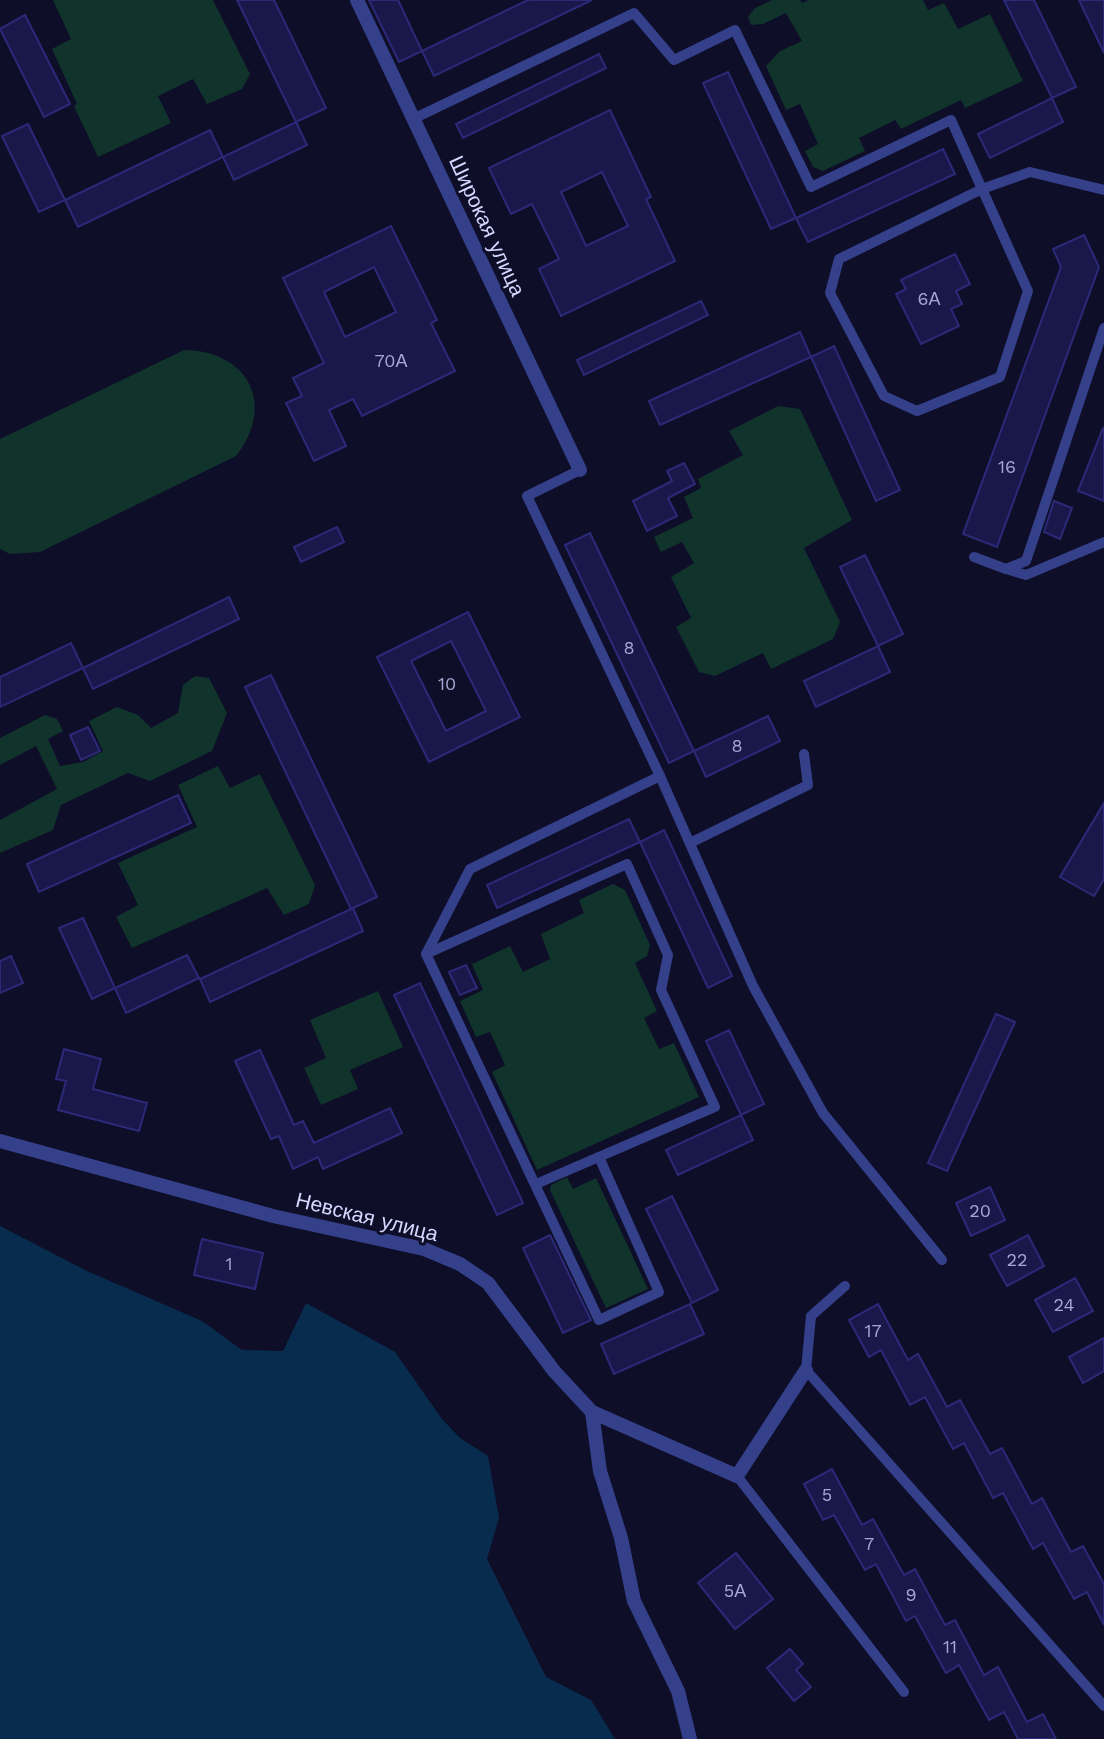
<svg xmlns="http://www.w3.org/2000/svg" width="1104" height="1739" font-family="'Work Sans',sans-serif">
	<rect width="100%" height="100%" fill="#0e0e29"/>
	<g fill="#10332c">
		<polygon points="53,0 213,0 250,74 242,89 207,104 193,79 158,96 171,123 98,157 74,106 77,104 52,49 71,39"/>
		<polygon points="772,0 800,0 802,3 809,0 923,0 928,10 944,3 958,29 990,14 1023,81 965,108 961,100 901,129 895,120 859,138 865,151 823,171 813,167 805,151 818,144 800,104 786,110 766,66 780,51 802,41 786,13 763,24 751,25 748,17 755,8"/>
		<path d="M 184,350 C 249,351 276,405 236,456 L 40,552 L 10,554 L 0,549 L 0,439 Z"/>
		<polygon points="778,406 800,409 852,520 804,548 840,622 833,639 771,669 763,653 715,676 699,672 676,627 691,618 671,577 694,563 682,542 661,552 654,537 693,518 684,497 701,488 698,479 743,455 729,431"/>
		<polygon points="195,676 209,678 227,713 212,751 150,781 128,773 61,805 53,830 0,853 0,820 57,789 36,746 0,765 0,738 45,715 57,719 63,731 48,739 60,766 83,762 103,751 89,721 117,707 138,715 151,728 178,713 183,685"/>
		<polygon points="218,766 230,788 260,774 315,885 309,904 284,915 267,888 132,948 116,917 138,905 118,863 197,827 178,785"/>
		<polygon points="613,884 625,890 650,945 647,956 635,963 657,1011 644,1018 659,1049 674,1043 699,1097 537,1170 492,1072 505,1065 490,1032 476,1037 460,1001 483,990 472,964 510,946 523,972 550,959 541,934 584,913 579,900"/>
		<polygon points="378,991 403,1047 350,1070 358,1089 321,1105 304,1068 326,1058 310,1020"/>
		<polygon points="567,1177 573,1189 596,1178 648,1289 606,1308 550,1190 551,1185"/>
	</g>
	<polygon fill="#082c4d" points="0,1226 87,1271 202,1321 242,1350 283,1351 306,1303 395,1352 442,1419 460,1438 488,1456 499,1518 487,1559 546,1677 591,1700 615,1739 0,1739"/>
	<g fill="#1a184b" stroke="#2c2979" stroke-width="2" fill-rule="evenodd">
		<polygon points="237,0 274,0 326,108 296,122"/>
		<polygon points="369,0 398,0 422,51 399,62"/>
		<polygon points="528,0 592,0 434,76 422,51"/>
		<polygon points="1004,0 1034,0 1076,87 1052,98"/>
		<polygon points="1079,0 1104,0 1104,53"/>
		<polygon points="25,15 70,104 44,117 0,29"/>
		<polygon points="599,54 606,68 463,138 456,124"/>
		<polygon points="728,72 796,218 771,229 703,83"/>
		<polygon points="1052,98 1063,122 990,158 978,134"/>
		<path d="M 610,110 L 651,197 L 646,199 L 675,261 L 561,316 L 539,269 L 559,259 L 532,204 L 511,214 L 489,168 ZM 602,172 L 628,226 L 586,246 L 561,192 Z"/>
		<polygon points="296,122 307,145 234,180 223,157"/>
		<polygon points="28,124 65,200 39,212 2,136"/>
		<polygon points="210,130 223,157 78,227 65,200"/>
		<polygon points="943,149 955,174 808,242 796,218"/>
		<path d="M 391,226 L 437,320 L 431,323 L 455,371 L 362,416 L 353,399 L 329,410 L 346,446 L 314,461 L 286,403 L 302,396 L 293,378 L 324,363 L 283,278 ZM 374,267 L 396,312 L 345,337 L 324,292 Z"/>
		<polygon points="1084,235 1099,267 997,547 963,534 1061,267 1053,249"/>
		<polygon points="955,254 970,284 956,291 962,304 951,309 959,326 921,344 896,294 906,289 901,280"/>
		<polygon points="701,301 708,315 584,375 577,360"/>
		<polygon points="800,332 811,357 660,425 649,401"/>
		<polygon points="834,346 900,490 876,501 811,357"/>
		<polygon points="1103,428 1104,428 1104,501 1078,491"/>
		<polygon points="684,463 695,484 668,498 677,516 647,531 633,501 672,481 667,471"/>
		<polygon points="1054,501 1072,508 1060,539 1044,532"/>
		<polygon points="337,527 344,542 301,562 294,547"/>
		<polygon points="590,533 694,751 669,763 565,545"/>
		<polygon points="865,555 903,634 878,646 840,567"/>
		<polygon points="229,597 239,619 93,689 83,668"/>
		<path d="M 468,612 L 520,717 L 429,762 L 377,657 ZM 451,641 L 486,711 L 446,731 L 411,661 Z"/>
		<polygon points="71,643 83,668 0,707 0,677"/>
		<polygon points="878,646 890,672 816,707 804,681"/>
		<polygon points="271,675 377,897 351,909 245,687"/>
		<polygon points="768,716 780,741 706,777 694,751"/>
		<polygon points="88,727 100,751 81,760 70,735"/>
		<polygon points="178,795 191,823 39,892 27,864"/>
		<polygon points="1104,803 1104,879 1094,896 1060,877"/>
		<polygon points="629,819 640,842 497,908 487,885"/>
		<polygon points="664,830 732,976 708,988 640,842"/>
		<polygon points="353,908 363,931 210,1002 200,979"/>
		<polygon points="83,918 115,988 92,999 59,928"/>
		<polygon points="187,955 199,978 126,1013 115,988"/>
		<polygon points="11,956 23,983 0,993 0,961"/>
		<polygon points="466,965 477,988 460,995 449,972"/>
		<polygon points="420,983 523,1203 497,1215 394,995"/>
		<polygon points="996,1014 1015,1022 947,1171 928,1163"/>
		<polygon points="729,1030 764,1104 741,1115 706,1041"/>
		<polygon points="64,1049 101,1059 93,1089 147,1103 139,1131 58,1110 66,1081 56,1079"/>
		<polygon points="260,1050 294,1125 303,1121 314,1143 390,1108 402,1133 323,1169 318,1157 293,1169 279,1136 271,1139 235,1061"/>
		<polygon points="741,1115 753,1140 678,1175 666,1150"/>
		<polygon points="990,1187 1005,1220 971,1236 956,1203"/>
		<polygon points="672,1196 718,1290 692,1303 646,1209"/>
		<polygon points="550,1235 591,1320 563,1333 523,1248"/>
		<polygon points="1028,1235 1044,1266 1007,1286 990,1255"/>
		<polygon points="202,1239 263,1253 255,1289 194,1275"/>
		<polygon points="1075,1278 1093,1311 1053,1332 1035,1300"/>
		<polygon points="690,1304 704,1334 614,1374 601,1344"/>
		<polygon points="878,1304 908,1360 918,1354 947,1407 960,1400 990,1454 1002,1448 1032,1504 1042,1498 1071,1552 1083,1546 1104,1584 1104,1625 1087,1592 1074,1599 1043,1543 1033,1549 1003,1493 993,1498 964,1443 953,1449 925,1397 910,1405 881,1350 869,1357 849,1320"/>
		<polygon points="1104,1338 1104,1371 1083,1383 1069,1357"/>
		<polygon points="832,1469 862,1525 873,1519 904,1575 915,1569 945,1625 955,1620 984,1675 998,1667 1027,1722 1043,1714 1056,1739 1018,1739 1004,1712 989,1720 959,1665 946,1673 915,1616 906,1621 876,1564 865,1570 834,1515 823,1520 804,1484"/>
		<polygon points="736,1553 773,1599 735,1629 698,1583"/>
		<polygon points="790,1649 803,1664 796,1670 811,1687 794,1701 767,1668"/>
	</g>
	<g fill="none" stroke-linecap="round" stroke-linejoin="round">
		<g stroke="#35408b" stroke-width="10">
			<polyline points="413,119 634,13 674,60 735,30 811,187 951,120 1028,291 1000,377 917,411 884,396 830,293 839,259 982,189 1030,172 1104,190"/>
			<polyline points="580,470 527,496 660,776 753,986 823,1113 942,1260"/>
			<polyline points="974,557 1006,569 1026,561 1104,328"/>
			<polyline points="1006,569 1026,575 1104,542"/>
			<polyline points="690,843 808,785 804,754"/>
			<polyline points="426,954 627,864 668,955 661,990 715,1107 536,1184"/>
			<polyline points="426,954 599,1320 659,1292 599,1157"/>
			<polyline points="426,954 470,869 660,776"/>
			<polyline points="845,1286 811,1316 806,1370 1104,1706"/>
			<polyline points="737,1476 904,1692"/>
		</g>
		<g stroke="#35408b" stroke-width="14">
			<polyline points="357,0 580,470"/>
			<polyline points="0,1141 273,1216 424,1249 460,1264 488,1283 554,1371 592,1412 737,1476 806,1370"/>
			<polyline points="592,1412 600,1471 621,1538 634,1601 678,1691 690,1739"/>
		</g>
	</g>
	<g text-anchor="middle" stroke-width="6" stroke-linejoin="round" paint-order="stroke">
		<g font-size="18" fill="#a6a7d2">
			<text x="929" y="305">6А</text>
			<text x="391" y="367">70А</text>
			<text x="1007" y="473">16</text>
			<text x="629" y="654">8</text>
			<text x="447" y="690">10</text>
			<text x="737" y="752">8</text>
			<text x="980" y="1217">20</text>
			<text x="1017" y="1266">22</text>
			<text x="229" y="1270">1</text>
			<text x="1064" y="1311">24</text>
			<text x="873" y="1337">17</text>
			<text x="827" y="1501">5</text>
			<text x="869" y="1550">7</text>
			<text x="735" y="1597">5А</text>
			<text x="911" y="1601">9</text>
			<text x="950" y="1653">11</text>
		</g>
		<g font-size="21" fill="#d5d7ff" stroke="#0e0e29">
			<text transform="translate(487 226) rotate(65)" y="7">Широкая улица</text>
			<text transform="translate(367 1217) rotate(14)" y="7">Невская улица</text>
		</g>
	</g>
</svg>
